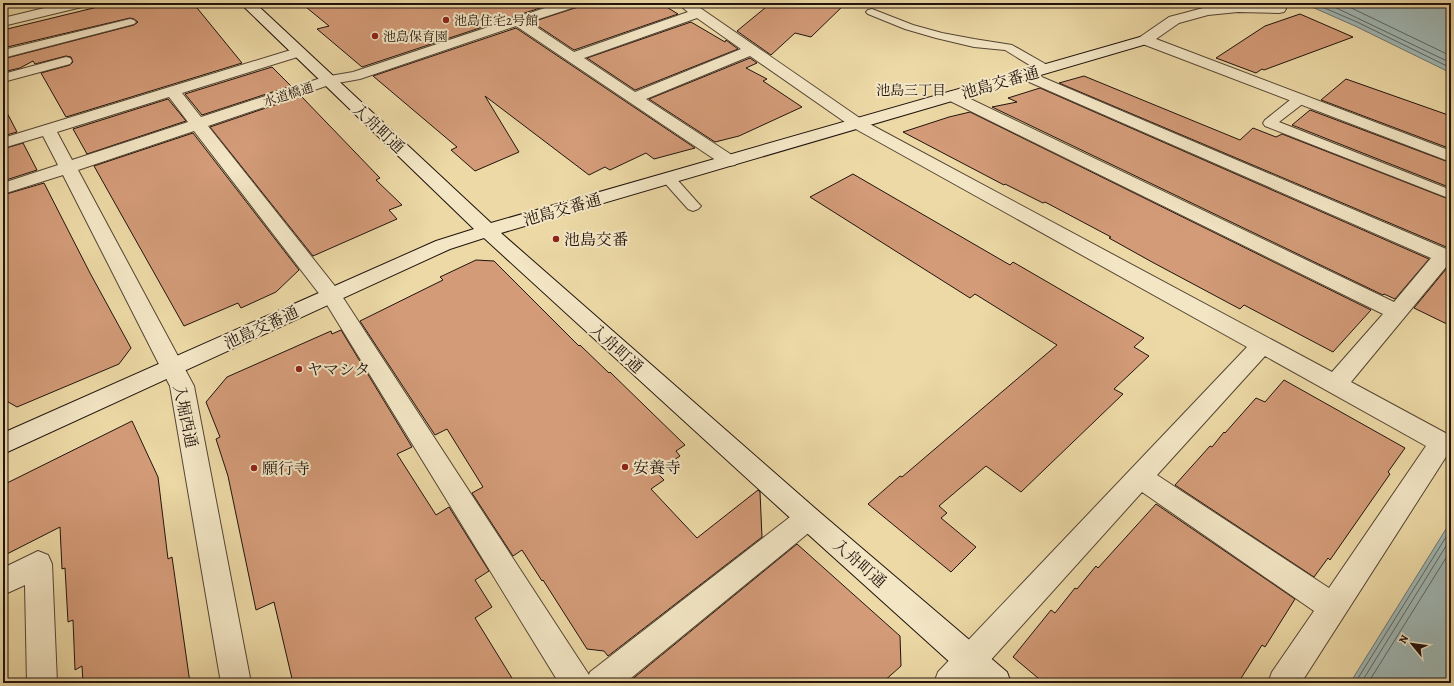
<svg xmlns="http://www.w3.org/2000/svg" width="1454" height="686" font-family="Alegreya,'Noto Serif JP',serif">
	<rect width="100%" height="100%" fill="#ecd9a6"/>
	<filter id="stains"><feTurbulence type="fractalNoise" baseFrequency=".005" numOctaves="4"/><feColorMatrix values="0 0 0 0 .2 0 0 0 0 .09 0 0 0 0 .02 0 0 0 .5 -.17"/></filter>
	<radialGradient id="worn" r=".72"><stop offset=".6" stop-color="#630" stop-opacity="0"/><stop offset="1" stop-color="#630" stop-opacity=".3"/></radialGradient>
	<g fill="#9fb7b4" stroke="#6d7571">
		<polygon points="1303,3 1451,3 1451,73 1355,26"/>
		<polygon points="1451,521 1451,683 1350,683"/>
	</g>
	<g fill="none" stroke-linecap="round" stroke-linejoin="round">
		<g stroke="#606560" stroke-width="1">
			<polyline points="1313,3 1357,22 1451,68"/>
			<polyline points="1326,3 1451,63"/>
			<polyline points="1341,3 1451,56"/>
			<polyline points="1355,683 1451,529"/>
			<polyline points="1361,683 1451,538"/>
			<polyline points="1368,683 1451,550"/>
		</g>
	</g>
	<g fill="#d39b78" stroke="#21130d">
		<polygon points="114,3 193,3 242,63 66,117 41,73 70,65 73,62 71,57 66,56 35,64 33,61 20,68 3,72 3,59 134,25 138,22 134,19 130,18 3,48 3,30"/>
		<polygon points="301,3 555,3 362,67 317,29 329,26"/>
		<polygon points="581,3 660,3 678,14 574,50 532,22 578,7"/>
		<polygon points="771,3 846,3 811,37 795,33 771,55 737,31"/>
		<polygon points="1300,14 1353,37 1264,70 1262,69 1256,73 1216,58 1265,26"/>
		<polygon points="691,22 725,42 726,40 738,49 635,90 587,58"/>
		<polygon points="516,28 695,148 654,159 646,153 610,170 605,167 589,175 485,96 519,152 475,171 451,150 457,147 373,76"/>
		<polygon points="750,58 757,63 746,68 767,79 763,81 802,107 739,136 715,142 649,99"/>
		<polygon points="272,67 291,86 202,115 185,94"/>
		<polygon points="1084,76 1240,140 1253,128 1276,137 1282,134 1451,200 1451,249 1059,83"/>
		<polygon points="1346,79 1451,116 1451,149 1321,100"/>
		<polygon points="1040,88 1429,259 1395,299 1384,294 1383,295 992,107 1017,102 1008,98"/>
		<polygon points="301,96 380,178 376,180 402,205 389,210 397,219 313,256 210,127"/>
		<polygon points="168,99 186,121 87,154 73,129"/>
		<polygon points="3,105 17,132 3,136"/>
		<polygon points="1310,110 1451,163 1451,188 1292,125"/>
		<polygon points="970,112 1371,310 1333,352 1244,305 1240,309 1152,262 1109,238 1111,237 1045,202 1043,203 1005,184 1004,185 903,132 949,117"/>
		<polygon points="193,133 299,270 276,292 241,308 238,303 184,326 94,166"/>
		<polygon points="23,143 37,170 3,181 3,149"/>
		<polygon points="853,174 1010,265 1013,262 1144,338 1134,347 1149,356 1114,389 1123,394 1021,492 986,466 939,506 947,513 941,518 976,547 951,572 868,504 900,476 902,477 1057,345 975,294 970,298 810,197"/>
		<polygon points="44,183 90,273 131,348 119,364 17,407 3,399 3,195"/>
		<polygon points="476,260 494,261 579,346 580,345 609,373 610,372 685,445 676,451 680,456 656,472 664,480 651,489 697,538 758,490 760,492 762,537 608,656 604,651 587,649 543,580 542,581 522,550 513,556 472,493 483,487 447,429 435,435 360,321 443,280 440,277"/>
		<polygon points="1451,263 1451,326 1414,308"/>
		<polygon points="341,330 412,447 397,454 436,515 449,507 489,571 475,580 492,607 475,618 515,683 293,683 274,602 256,610 228,476 216,439 220,437 206,402 227,377 331,331 332,334"/>
		<polygon points="1284,380 1405,448 1388,472 1390,474 1330,560 1328,558 1314,577 1175,485 1210,446 1212,447 1224,432 1225,433 1256,398 1265,402"/>
		<polygon points="132,421 158,477 168,559 172,557 190,683 83,683 82,666 75,670 73,620 68,622 65,568 62,569 60,527 3,556 3,485"/>
		<polygon points="1156,504 1295,599 1265,647 1262,645 1238,683 1044,683 1013,657 1051,610 1055,613 1075,588 1077,589 1096,566 1098,568"/>
		<polygon points="797,544 900,636 901,666 882,683 631,683 630,681"/>
	</g>
	<g fill="none" stroke-linecap="round" stroke-linejoin="round">
		<g stroke="#544433" stroke-width="2">
			<g id="lane">
				<polygon points="872,9 913,25 942,33 974,39 1012,45 1049,66 1051,69 1049,72 1041,72 1005,50 974,47 936,38 905,29 868,14 866,12 868,10"/>
				<polygon points="130,19 134,20 136,22 134,24 3,58 3,50"/>
				<polygon points="66,57 70,58 72,61 70,64 3,82 3,74"/>
				<polygon points="1300,95 1305,96 1306,99 1305,102 1279,122 1451,190 1451,199 1265,126 1263,123 1265,120 1295,96"/>
				<polygon points="668,174 673,175 698,203 701,206 698,209 693,211 688,209 663,181 661,178 663,175"/>
			</g>
		</g>
		<g stroke="#544433" stroke-width="2">
			<g id="street">
				<polygon points="65,3 88,3 86,6 3,26 3,18"/>
				<path d="M 560,3 L 580,3 L 578,6 L 529,22 L 574,52 L 688,12 L 677,3 L 693,3 L 864,121 L 1332,372 L 1383,314 L 946,99 L 944,96 L 946,93 L 952,91 L 958,93 L 1394,302 L 1431,258 L 1020,78 L 1017,75 L 1020,72 L 1025,70 L 1030,72 L 1451,251 L 1451,261 L 1351,382 L 1451,436 L 1451,449 L 1301,683 L 1268,683 L 1272,672 L 1314,611 L 1142,492 L 970,683 L 934,683 L 938,672 L 1247,347 L 852,127 L 750,56 L 646,99 L 735,157 L 738,161 L 735,165 L 729,166 L 723,165 L 516,26 L 360,79 L 332,84 L 208,126 L 338,290 L 589,675 L 590,672 L 799,510 L 808,507 L 817,510 L 821,518 L 817,526 L 625,683 L 559,683 L 324,300 L 194,131 L 78,170 L 194,386 L 251,683 L 221,683 L 170,386 L 63,175 L 3,194 L 3,183 L 58,165 L 43,136 L 3,148 L 3,138 L 294,49 L 299,48 L 304,49 L 306,52 L 304,55 L 182,93 L 201,117 L 324,77 L 353,72 ZM 697,18 L 741,49 L 635,92 L 584,58 ZM 169,97 L 188,122 L 72,160 L 57,132 ZM 1265,356 L 1426,446 L 1329,588 L 1157,475 Z"/>
				<polygon points="1238,4 1279,5 1284,6 1286,9 1284,12 1279,13 1238,12 1208,15 1179,23 1156,39 1451,151 1451,162 1140,43 1138,40 1140,37 1169,17 1207,7"/>
				<polygon points="38,551 48,555 52,564 57,683 27,683 25,585 3,595 3,568"/>
			</g>
		</g>
		<g stroke="#21130d" stroke-width="2">
			<polygon id="secondary" points="240,3 255,3 491,223 1140,37 1145,36 1150,37 1152,40 1150,43 501,233 817,510 1007,672 1011,683 973,683 799,526 484,238 450,249 3,454 3,433 436,241 474,229"/>
		</g>
		<use href="#lane" fill="#f3e6c5" fill-rule="evenodd"/>
		<use href="#street" fill="#f3e6c5" fill-rule="evenodd"/>
		<use href="#secondary" fill="#f3e6c5" fill-rule="evenodd"/>
	</g>
	<g fill="#8f2418" stroke="#f3e6c5" stroke-width="1.5">
		<circle cx="446" cy="20" r="4"/>
		<circle cx="375" cy="36" r="4"/>
		<circle cx="556" cy="239" r="4"/>
		<circle cx="299" cy="369" r="4"/>
		<circle cx="625" cy="467" r="4"/>
		<circle cx="254" cy="468" r="4"/>
	</g>
	<g text-anchor="middle" stroke-width="4" stroke-linejoin="round" paint-order="stroke">
		<g font-size="13" fill="#21130d" stroke="#f3e6c5" text-anchor="start">
			<text x="454" y="25">池島住宅2号館</text>
			<text x="383" y="41">池島保育園</text>
		</g>
		<g font-size="13" fill="#21130d" stroke="#f3e6c5">
			<text transform="translate(288 94) rotate(-18)" y="5">水道橋通</text>
		</g>
		<g font-size="14" fill="#21130d" stroke="#f3e6c5">
			<text x="911" y="95">池島三丁目</text>
		</g>
		<g font-size="16" fill="#21130d" stroke="#f3e6c5">
			<text transform="translate(1000 82) rotate(-16)" y="6">池島交番通</text>
			<text transform="translate(379 128) rotate(43)" y="6">入舟町通</text>
			<text transform="translate(562 209) rotate(-16)" y="6">池島交番通</text>
			<text transform="translate(261 327) rotate(-25)" y="6">池島交番通</text>
			<text transform="translate(617 348) rotate(42)" y="6">入舟町通</text>
			<text transform="translate(186 416) rotate(78)" y="6">入堀西通</text>
			<text transform="translate(860 563) rotate(41)" y="6">入舟町通</text>
		</g>
		<g font-size="16" fill="#21130d" stroke="#f3e6c5" text-anchor="start">
			<text x="564" y="245">池島交番</text>
			<text x="307" y="375">ヤマシタ</text>
			<text x="633" y="473">安養寺</text>
			<text x="262" y="474">願行寺</text>
		</g>
	</g>
	<rect width="1454" height="686" fill="none" stroke="#ecd9a6" stroke-width="16"/>
	<rect x="4" y="4" width="1446" height="678" fill="none" stroke="#21130d" stroke-width="2"/>
	<rect x="8" y="8" width="1438" height="670" fill="none" stroke="#21130d"/>
	<g transform="translate(1412 644) rotate(299)" stroke="#f3e6c5" stroke-width="3" paint-order="stroke">
	<path d="M0-3L7 15L0 10L-7 15Z" fill="#21130d"/>
	<text y="-6" font-size="11" font-weight="bold" text-anchor="middle" fill="#21130d">N</text>
	</g>
	<rect width="100%" height="100%" filter="url(#stains)"/>
	<rect width="100%" height="100%" fill="url(#worn)"/>
</svg>
